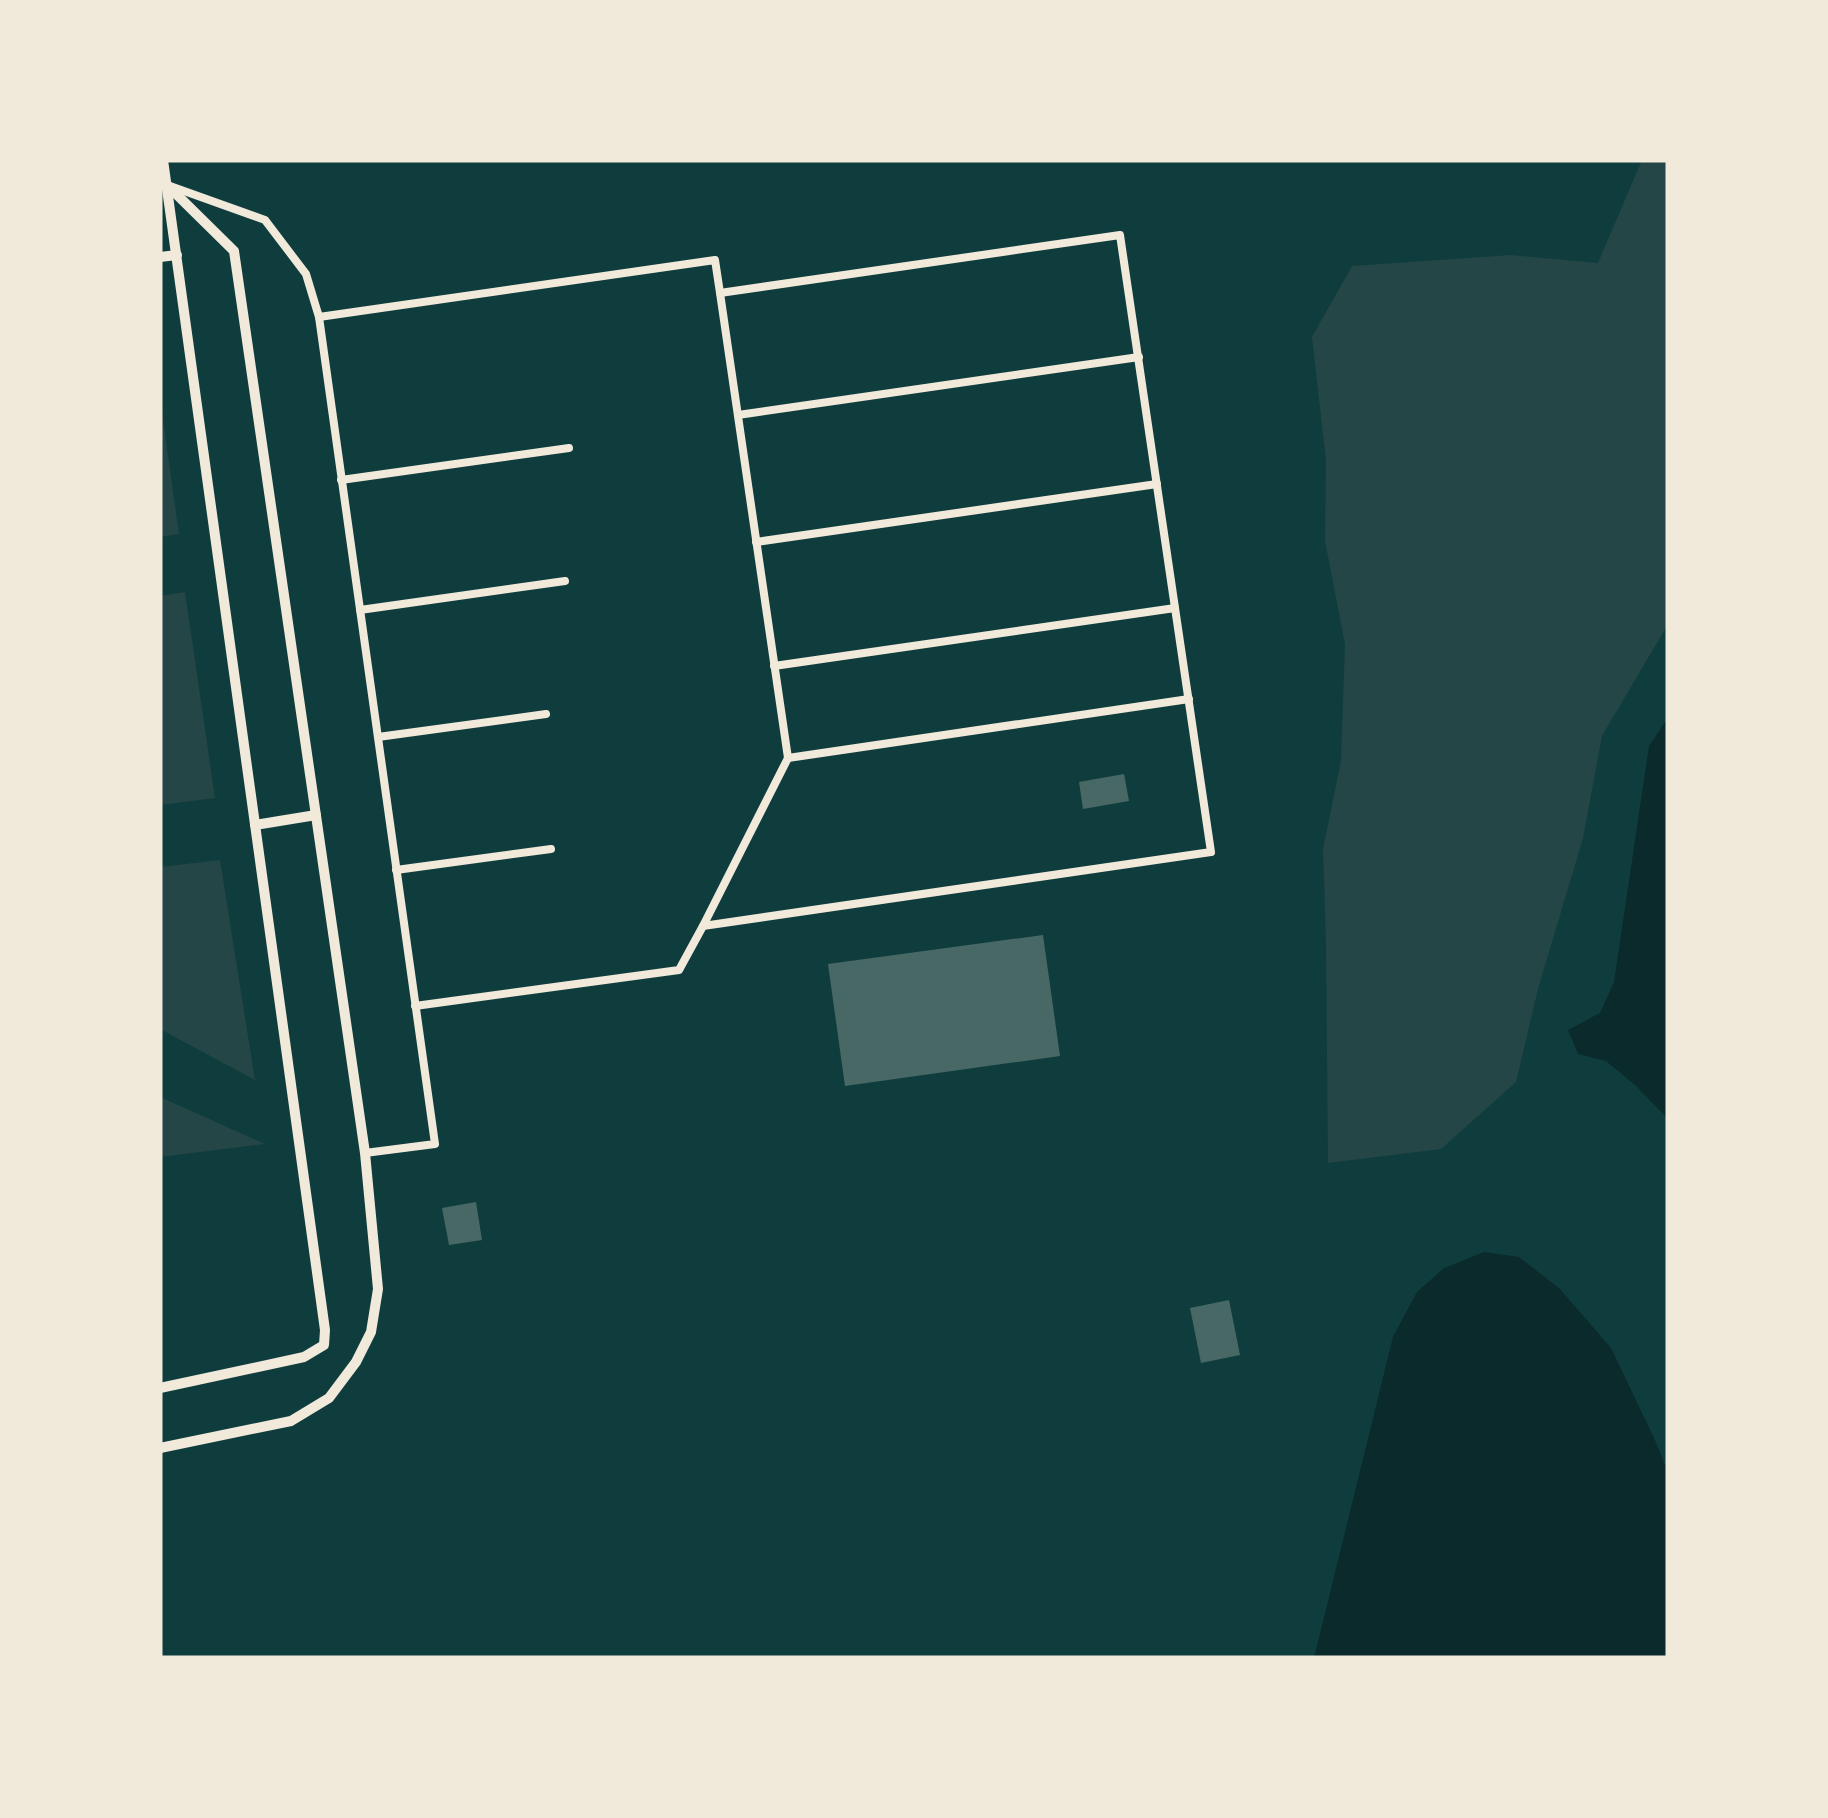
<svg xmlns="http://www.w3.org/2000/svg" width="1828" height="1818" font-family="'Golos Text',sans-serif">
	<rect width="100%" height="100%" fill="#0f3d3e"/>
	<g fill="#244646">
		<polygon points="1642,160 1668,160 1668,624 1602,736 1583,838 1538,989 1516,1082 1441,1149 1328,1163 1326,942 1323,849 1341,761 1345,644 1325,541 1326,460 1312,337 1352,266 1511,255 1598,263"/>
		<polygon points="160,399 179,534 160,537"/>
		<polygon points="185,592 215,798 160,805 160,596"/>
		<polygon points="220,860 255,1080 160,1029 160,867"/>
		<polygon points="160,1097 265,1144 160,1157"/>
	</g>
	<g fill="#0a2a2b">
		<polygon points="1665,722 1668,722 1668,1119 1635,1085 1606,1061 1578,1054 1568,1030 1600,1013 1614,982 1649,746"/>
		<polygon points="1484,1252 1519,1257 1560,1289 1611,1348 1654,1438 1668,1472 1668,1658 1314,1658 1393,1337 1417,1292 1444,1268"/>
	</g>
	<g fill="#486865">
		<polygon points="1124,774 1129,801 1083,809 1079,782"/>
		<polygon points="1043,935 1060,1056 845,1086 828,964"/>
		<polygon points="476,1202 482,1240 449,1245 442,1208"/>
		<polygon points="1229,1300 1240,1355 1201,1363 1190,1308"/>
	</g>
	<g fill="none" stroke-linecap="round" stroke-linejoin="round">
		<g stroke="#f1e9da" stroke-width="8">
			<polyline points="170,186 265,220 306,274 319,317 715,260 720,293 1120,235 1211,852 703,926 679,970 415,1006"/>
			<polyline points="319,317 435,1144 365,1153"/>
			<polyline points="738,415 1139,357"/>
			<polyline points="341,480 569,448"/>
			<polyline points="756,542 1157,484"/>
			<polyline points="360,610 565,581"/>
			<polyline points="774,666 1175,608"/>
			<polyline points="378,737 546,714"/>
			<polyline points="788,758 1189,699"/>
			<polyline points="396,870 551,849"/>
			<polyline points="703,926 788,758 720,293"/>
		</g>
		<g stroke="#f1e9da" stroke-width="10">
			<polyline points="160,257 177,255"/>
			<polyline points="255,825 316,815"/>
			<polyline points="160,1388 304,1357 324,1345 325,1330 163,160"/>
			<polyline points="160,1448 291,1421 329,1398 356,1362 371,1332 378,1289 365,1153 234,251 167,185"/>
		</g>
	</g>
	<rect width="1828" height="1818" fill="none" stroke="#f1e9da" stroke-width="325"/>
</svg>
